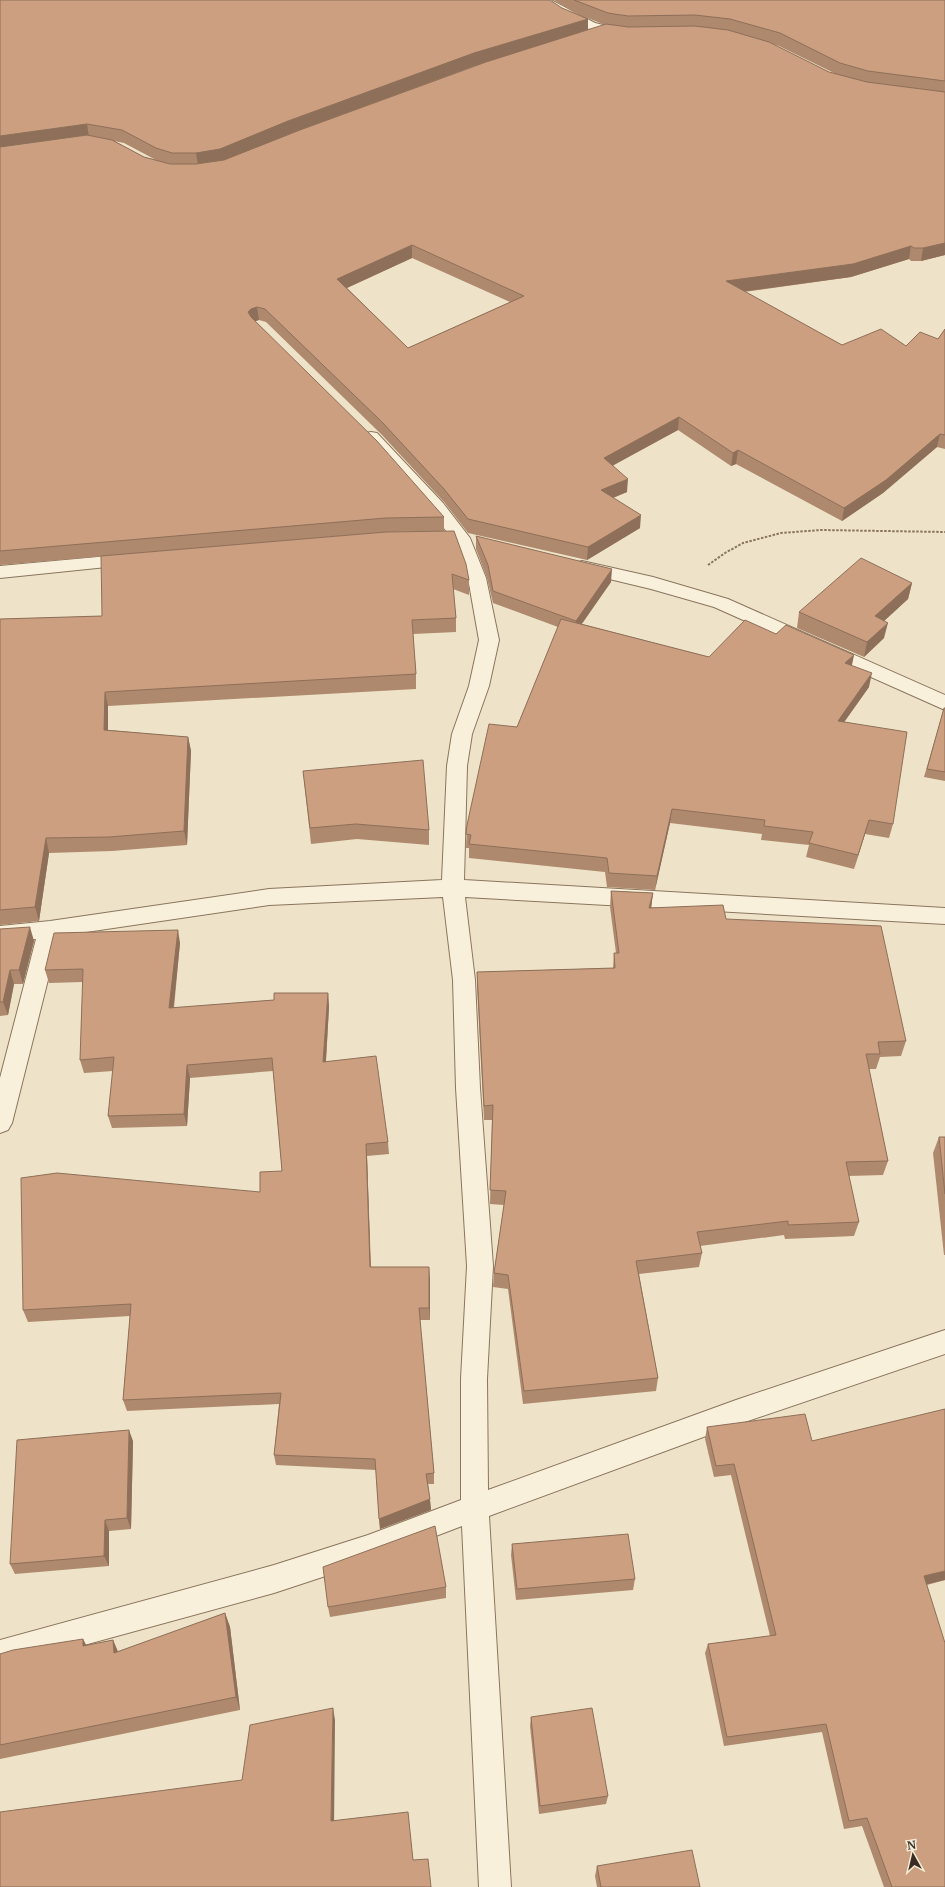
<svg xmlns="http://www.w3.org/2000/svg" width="945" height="1887" font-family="Merriweather,serif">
	<rect width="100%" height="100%" fill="#eee3c8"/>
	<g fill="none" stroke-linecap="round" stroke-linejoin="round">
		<g stroke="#8a755d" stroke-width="2">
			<g id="street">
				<path d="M 536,0 L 551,0 L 595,23 L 628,31 L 630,34 L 628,37 L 623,38 C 602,34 548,18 536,0 Z"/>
				<polygon points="371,432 377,433 443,503 470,538 486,578 499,640 489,686 472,734 467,766 464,880 945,908 945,924 465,897 475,980 480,1088 493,1266 487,1379 488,1490 736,1400 945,1330 945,1354 736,1425 489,1516 511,1887 479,1887 462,1526 368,1562 274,1593 0,1668 0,1640 274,1565 368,1535 461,1500 461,1379 467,1266 456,1088 453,980 443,897 269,905 59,936 12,1123 8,1130 0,1133 0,1078 36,939 0,942 0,926 50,921 269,889 442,880 447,766 452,734 469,686 479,640 468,578 453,540 431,511 365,441 362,437 365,433"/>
				<polygon points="130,554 136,556 139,560 136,564 0,578 0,566"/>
				<polygon points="582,561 653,577 728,599 945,695 945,710 714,607 651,589 576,571 573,567 576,563"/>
			</g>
		</g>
		<polyline stroke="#8a755d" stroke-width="2" stroke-dasharray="2.5 1.5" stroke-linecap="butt" points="708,565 725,553 743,543 781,533 821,530 945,532"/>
		<use href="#street" fill="#f9f0dc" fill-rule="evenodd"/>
	</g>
	<g fill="#af896d" fill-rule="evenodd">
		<path d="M 0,0 L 562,8 L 588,19 L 588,30 L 605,25 L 573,12 L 554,0 L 945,0 L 945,255 L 921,261 L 911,261 L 909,259 L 851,277 L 744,292 L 842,345 L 906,346 L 938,339 L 945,329 L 945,449 L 937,447 L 883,493 L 842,521 L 736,464 L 731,466 L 678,430 L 613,465 L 627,492 L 613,498 L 640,528 L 587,560 L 468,533 L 444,502 L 382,435 L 266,322 L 259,320 L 255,321 L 444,517 L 444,531 L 387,532 L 0,565 ZM 773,44 L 779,46 L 834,73 L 829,72 ZM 483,63 L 319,123 L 474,66 ZM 114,141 L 124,143 L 156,160 L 144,157 ZM 412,258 L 510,302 L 408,348 L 347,288 Z"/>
		<polygon points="386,532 469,580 469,595 453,589 456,618 456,632 413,634 416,674 416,689 108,706 108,730 188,737 191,751 187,845 112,851 49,853 39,921 0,925 0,619 102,616"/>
		<polygon points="476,536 611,582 582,624 709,657 776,634 854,655 851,665 869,687 844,722 893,824 889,838 865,834 854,869 806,857 809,845 761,840 762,834 670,823 655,890 607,887 605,872 469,858 469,848 466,848 467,825 517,727 558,627 493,603 487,578 476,549"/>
		<polygon points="912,583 908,599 884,621 884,638 864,657 797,628 799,612"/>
		<polygon points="944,708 945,708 945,781 924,777"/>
		<polygon points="303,771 429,830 429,845 357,839 311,844"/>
		<polygon points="611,891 653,893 651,908 726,919 906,1041 901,1056 880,1057 876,1069 869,1069 888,1161 883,1175 849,1176 859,1222 854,1236 785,1239 784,1235 700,1246 702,1253 699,1267 639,1274 658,1378 656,1391 523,1404 508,1289 493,1287 494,1273 504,1205 490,1204 492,1120 484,1120 477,987 477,972 613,968 614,953 616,953 610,907"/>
		<polygon points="0,929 34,941 23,984 14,984 8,1015 0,1016"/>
		<polygon points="180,943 174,1008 274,1000 328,993 329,1007 326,1062 388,1142 389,1154 367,1156 371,1267 430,1279 430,1320 420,1320 434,1473 434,1484 428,1484 431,1510 380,1529 376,1470 276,1465 274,1455 279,1404 127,1411 123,1400 130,1316 28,1322 23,1310 260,1192 282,1171 273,1071 190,1078 187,1126 112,1128 108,1116 113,1071 84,1073 80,1060 83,982 49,983 45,970"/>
		<polygon points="939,1137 945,1137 945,1255 944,1255 933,1153"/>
		<polygon points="707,1427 812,1441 945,1580 927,1585 945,1887 884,1887 862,1826 844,1829 822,1732 724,1746 705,1653 708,1644 770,1636 731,1475 714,1477 705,1439"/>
		<polygon points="133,1441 131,1529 109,1531 109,1566 15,1574 10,1564"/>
		<polygon points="512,1544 635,1579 633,1590 516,1600 511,1555"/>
		<polygon points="446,1587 446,1598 330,1617 328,1607"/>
		<polygon points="225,1613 230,1627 240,1710 0,1759 0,1665 113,1640 118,1652"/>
		<polygon points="531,1717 608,1796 606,1804 539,1814 530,1726"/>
		<polygon points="597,1866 700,1887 597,1887 595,1876"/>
	</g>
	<g fill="#8e6f59">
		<polygon points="588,19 588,31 474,66 289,134 222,162 198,166 196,153 288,121 474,53"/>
		<polygon points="87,124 89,137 0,148 0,136"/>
		<polygon points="945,243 945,255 921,261 923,248"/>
		<polygon points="412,245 412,258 338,292 337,279"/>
		<polygon points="911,246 909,259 851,277 724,294 726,281"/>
		<polygon points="257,307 259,320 253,322 248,312 251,309"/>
		<polygon points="679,417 678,430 603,471 604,458"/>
		<polygon points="940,434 937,447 883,493 842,521 844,508"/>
		<polygon points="738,450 736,464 731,466 733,453"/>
		<polygon points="628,479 627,492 600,503 601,490"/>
		<polygon points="641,515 640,528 587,560 588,547"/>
		<polygon points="612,569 611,582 575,633 576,621"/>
		<polygon points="912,583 908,599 872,632 875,616"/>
		<polygon points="888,623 884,638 864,657 867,642"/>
		<polygon points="854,655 851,670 845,663"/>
		<polygon points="872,673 869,687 835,735 838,721"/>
		<polygon points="105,692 108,706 108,744 104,730"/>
		<polygon points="188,737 191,751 187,845 184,831"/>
		<polygon points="672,809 670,823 655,890 657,876"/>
		<polygon points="869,820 865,834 854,869 858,855"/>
		<polygon points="46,838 49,853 39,921 35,907"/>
		<polygon points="653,893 651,909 649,908"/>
		<polygon points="30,927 34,941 23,984 19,970"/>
		<polygon points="178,930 180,943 172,1021 169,1008"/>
		<polygon points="10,970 14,984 8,1015 3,1002"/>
		<polygon points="328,993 329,1007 325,1075 323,1062"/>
		<polygon points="187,1065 190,1078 187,1126 184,1114"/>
		<polygon points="366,1144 367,1156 371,1279 370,1267"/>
		<polygon points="429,1267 430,1279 430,1320 429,1308"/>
		<polygon points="129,1430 133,1441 131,1529 127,1518"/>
		<polygon points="430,1499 431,1510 380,1529 379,1519"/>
		<polygon points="105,1520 109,1531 109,1566 104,1556"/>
		<polygon points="945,1571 945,1580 919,1586 924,1576"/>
		<polygon points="225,1613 230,1627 240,1710 236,1697"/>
		<polygon points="83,1639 90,1652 83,1646"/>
		<polygon points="113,1640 119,1654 114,1653"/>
		<polygon points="333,1708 335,1720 334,1832 331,1821"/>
	</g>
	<g fill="#cb9f7f" stroke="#8e6f59" fill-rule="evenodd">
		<polygon points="0,0 550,0 562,8 588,19 474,53 288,121 220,149 196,153 172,153 156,148 122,130 87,124 0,136"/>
		<polygon points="574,0 945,0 945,81 868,71 840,63 780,33 730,19 695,15 628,16 608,13"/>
		<path d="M 606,24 L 628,27 L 695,26 L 728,30 L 769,42 L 829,72 L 867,82 L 945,92 L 945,243 L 923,248 L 914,248 L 911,246 L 853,264 L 726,281 L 842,345 L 881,329 L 906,346 L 920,332 L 938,339 L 945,329 L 945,435 L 940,434 L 886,480 L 844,508 L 738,450 L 733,453 L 679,417 L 604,458 L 628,479 L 601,490 L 641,515 L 588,547 L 468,519 L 444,489 L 382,422 L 265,309 L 257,307 L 251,309 L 248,312 L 251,317 L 377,441 L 444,517 L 386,518 L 0,551 L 0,147 L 87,135 L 112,140 L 144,157 L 170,164 L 196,164 L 224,160 L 300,130 L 486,62 ZM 412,245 L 524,296 L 408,348 L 337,279 Z"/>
		<polygon points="454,531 466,564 469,580 452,574 456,618 412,620 416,674 105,692 104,730 188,737 184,831 109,837 46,838 35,907 0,910 0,619 102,616 101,556 386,532"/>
		<polygon points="476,536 612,569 576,621 493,591 488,565"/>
		<polygon points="861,558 912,583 875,616 888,623 867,642 799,612"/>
		<polygon points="561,619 709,657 745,620 776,634 786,625 854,655 845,663 872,673 838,721 907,732 893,824 869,820 858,855 809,843 813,832 764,826 765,820 672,809 657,876 609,873 607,858 469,844 471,835 466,834 467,825 489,724 517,727"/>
		<polygon points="944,708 945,708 945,772 927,769"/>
		<polygon points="423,760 429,830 356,824 310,828 303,771"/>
		<polygon points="611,891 653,893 649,908 723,905 726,919 881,926 906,1041 878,1042 880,1054 866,1054 888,1161 846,1162 859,1222 788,1225 788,1221 697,1232 702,1253 636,1261 658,1378 524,1391 508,1275 494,1273 506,1191 490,1190 493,1105 484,1106 477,972 615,968 614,953 619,953"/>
		<polygon points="30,927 19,970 10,970 3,1002 0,1002 0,929"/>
		<polygon points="178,930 169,1008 274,1000 274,993 328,993 323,1062 376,1056 388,1142 366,1144 370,1267 429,1267 429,1308 419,1308 434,1473 426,1474 430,1499 379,1519 375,1459 274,1455 281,1393 123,1400 131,1304 23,1310 21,1178 57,1173 260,1192 260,1172 282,1171 272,1058 187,1065 184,1114 108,1116 114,1057 80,1060 83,969 45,970 54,933"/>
		<polygon points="939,1137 945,1137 945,1194"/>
		<polygon points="945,1409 945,1571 924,1576 945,1643 945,1887 892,1887 867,1818 849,1821 826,1724 727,1737 708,1644 776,1635 734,1464 716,1466 707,1427 805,1414 812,1441"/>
		<polygon points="129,1430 127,1518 105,1520 104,1556 10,1564 17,1440"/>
		<polygon points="435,1526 446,1587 328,1607 323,1567"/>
		<polygon points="628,1534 635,1579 517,1589 512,1544"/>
		<polygon points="225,1613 236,1697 0,1745 0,1654 13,1650 83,1639 83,1646 113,1640 114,1653"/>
		<polygon points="333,1708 331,1821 408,1812 413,1860 428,1859 431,1887 0,1887 0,1812 242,1780 250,1725"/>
		<polygon points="592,1708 608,1796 540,1806 531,1717"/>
		<polygon points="692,1850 700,1887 601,1887 597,1866"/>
	</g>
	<g transform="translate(913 1855) rotate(352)" stroke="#f5edd8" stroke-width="3" paint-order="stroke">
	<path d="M0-3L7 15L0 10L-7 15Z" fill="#3b2d21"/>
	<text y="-6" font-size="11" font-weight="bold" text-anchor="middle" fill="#3b2d21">N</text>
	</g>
</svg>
